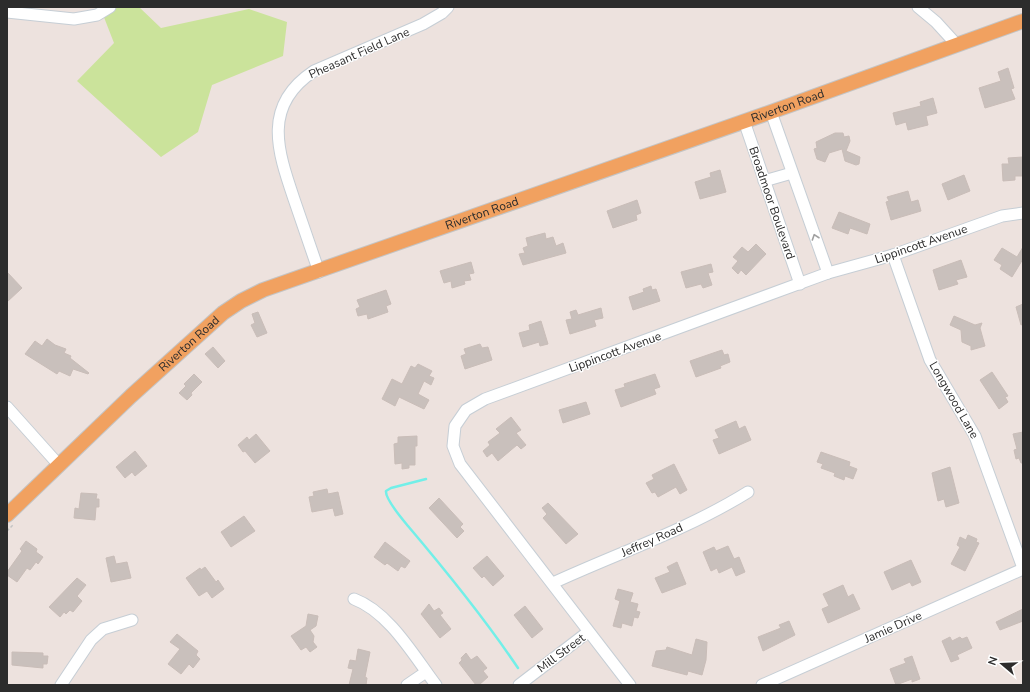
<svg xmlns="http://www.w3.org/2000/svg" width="1030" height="692" font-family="'Nunito Sans',sans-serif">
	<rect width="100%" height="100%" fill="#ede2de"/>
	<polygon fill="#cbe39b" points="100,7 139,7 161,28 249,9 287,22 283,56 212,85 198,132 161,157 77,81 114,43"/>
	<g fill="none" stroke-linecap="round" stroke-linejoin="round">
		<path stroke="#72efe8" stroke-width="2.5" d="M 426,479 L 391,488 L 386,491 C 385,499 403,520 408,526 C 447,572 485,619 518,668"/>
	</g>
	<g fill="#c9c0bc" stroke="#c9bdb8">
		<polygon points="1008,68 1014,88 1011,89 1015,99 985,108 979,88 1001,81 998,72"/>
		<polygon points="933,98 937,113 926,116 928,125 908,130 906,122 896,125 893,113 921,106 920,102"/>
		<polygon points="835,133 843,133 844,137 849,136 850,141 846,151 860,157 859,164 856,165 845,161 842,149 829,153 825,162 817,159 814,149 817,148 816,142"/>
		<polygon points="1023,157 1023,176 1015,176 1015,180 1003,181 1002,164 1009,164 1008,158"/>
		<polygon points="720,170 726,192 700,199 695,182 711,177 710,173"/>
		<polygon points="964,175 970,191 948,200 942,184"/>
		<polygon points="908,191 911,202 918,200 921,211 891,220 886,202 889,201 887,197"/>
		<polygon points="637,200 641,213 636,215 637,220 613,228 607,211"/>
		<polygon points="839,212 870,224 867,234 850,228 848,234 832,228"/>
		<polygon points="545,233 546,239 553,237 556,246 563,243 566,253 523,265 519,254 525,253 523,248 528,246 526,238"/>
		<polygon points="756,244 766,254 746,275 741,270 738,274 732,268 738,261 733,257 742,247 748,252"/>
		<polygon points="1023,247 1023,259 1012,277 1000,269 1002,265 994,260 1002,248 1017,257"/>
		<polygon points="961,260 967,277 956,280 958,284 939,290 933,270"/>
		<polygon points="471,262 474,273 469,274 471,280 464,281 465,284 452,288 451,281 444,283 440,271"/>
		<polygon points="711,264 713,272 708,273 712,285 703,288 701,284 686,288 681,272"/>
		<polygon points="7,272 22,288 7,302"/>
		<polygon points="651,286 652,290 656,289 660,301 633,310 629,297 644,292 643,289"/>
		<polygon points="386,290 391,304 386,306 388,312 368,319 367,314 358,316 356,309 360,307 357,300"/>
		<polygon points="1023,304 1023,324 1021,325 1016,307"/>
		<polygon points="601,308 603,318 594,320 596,326 570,334 566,320 572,319 570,312 576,310 578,315"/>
		<polygon points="258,312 267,333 257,337 251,325 255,323 252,314"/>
		<polygon points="954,316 975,325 982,323 980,328 985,346 971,350 971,346 962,342 961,330 950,325"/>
		<polygon points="541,321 548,344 540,346 539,342 523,347 519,333 530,330 529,325"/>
		<polygon points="47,339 55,345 66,349 64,353 71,356 70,358 89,373 88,374 73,369 70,376 59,371 57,374 25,354 35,341 42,346"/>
		<polygon points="480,344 482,348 488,347 492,360 465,369 461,356 466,354 464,349"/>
		<polygon points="213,347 225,361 218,368 205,354"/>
		<polygon points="722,350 724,355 728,354 730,362 720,366 721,368 696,377 690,361"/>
		<polygon points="418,364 432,371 429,376 434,378 431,385 424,381 418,394 429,400 424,409 399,397 395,406 382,399 392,379 402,384 411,366 415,368"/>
		<polygon points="992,372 1008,396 1005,397 1008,402 999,409 980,380"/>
		<polygon points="194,374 202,382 191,393 192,395 187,400 179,393 186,386 184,384"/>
		<polygon points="655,374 660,387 654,389 656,394 621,407 615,390 625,387 624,384"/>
		<polygon points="586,402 590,414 563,423 559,410"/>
		<polygon points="511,417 521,430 516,433 526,445 521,449 517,445 498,461 492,453 487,457 483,451 490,445 488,442 500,433 496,429"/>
		<polygon points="736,421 739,429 745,426 751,440 719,454 713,440 719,438 715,430"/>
		<polygon points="1023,432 1023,463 1021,463 1019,458 1016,459 1014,450 1017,449 1013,434"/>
		<polygon points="256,434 270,451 255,463 245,451 243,452 238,445 247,437 249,440"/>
		<polygon points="417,436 417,446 415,446 415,465 409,465 409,468 402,469 402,463 395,464 394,444 398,443 398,437"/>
		<polygon points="135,451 147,466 135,476 132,472 125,478 116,467"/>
		<polygon points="821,452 850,462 849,466 857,469 853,479 845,476 844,480 834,476 835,473 821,468 823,464 817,462"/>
		<polygon points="674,464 687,490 680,494 676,487 658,497 655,492 652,493 646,483 654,479 652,475"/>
		<polygon points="950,467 959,503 946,507 944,499 938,501 932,473"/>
		<polygon points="327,489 328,494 338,492 343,514 335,516 333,508 312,512 309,497 314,496 313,492"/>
		<polygon points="81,493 97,494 96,499 99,499 99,507 96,507 95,520 74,518 75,508 79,509"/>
		<polygon points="439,498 463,524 460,527 464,531 457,538 429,508"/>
		<polygon points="548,503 578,534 566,544 543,518 547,514 542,508"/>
		<polygon points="244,516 255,531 231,547 221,532"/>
		<polygon points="968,535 977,539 976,542 979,543 965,571 951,564 960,547 957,545 960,537 966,540"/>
		<polygon points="26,541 37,549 36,552 43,557 38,564 36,562 30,570 27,568 17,582 7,575 7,572 22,551 20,549"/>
		<polygon points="385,542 410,561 405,568 401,566 398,571 387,563 385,565 374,557"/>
		<polygon points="728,546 734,559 739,557 745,572 736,576 732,567 719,573 717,568 711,571 703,552 714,547 716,551"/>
		<polygon points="114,556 116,564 127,562 131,578 111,582 106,558"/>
		<polygon points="487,556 504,576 493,586 484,576 482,578 473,568"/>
		<polygon points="911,560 921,582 912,586 910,582 892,590 884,572"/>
		<polygon points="677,562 686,584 662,593 655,578 670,572 667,567"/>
		<polygon points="205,567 216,582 218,580 224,589 212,598 207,591 199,596 186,578 200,568 201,570"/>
		<polygon points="77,578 86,585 77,596 82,601 73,612 70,610 66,614 64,612 60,617 49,607"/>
		<polygon points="843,585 848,597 853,594 860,609 828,623 822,609 829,606 823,594"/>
		<polygon points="618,589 633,593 630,602 638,604 636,611 640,612 638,618 634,617 632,626 622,623 621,628 613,626 620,601 615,599"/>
		<polygon points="429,604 434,611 439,608 443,613 440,615 451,629 440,638 421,614"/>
		<polygon points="525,606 543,629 532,638 514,615"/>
		<polygon points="1023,609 1023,621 1000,630 996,622"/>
		<polygon points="308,614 318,616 316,626 310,630 314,636 313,642 317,647 310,652 306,647 301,650 291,636 306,626"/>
		<polygon points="789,621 795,635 763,651 758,637 781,628 779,625"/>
		<polygon points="177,634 198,651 196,655 200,659 193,668 189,664 181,674 168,664 180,649 170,642"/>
		<polygon points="950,637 952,641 960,637 962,639 967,637 972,648 957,655 959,659 951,662 942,641"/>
		<polygon points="696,639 707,642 706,660 702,675 688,671 687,675 652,666 656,651 666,650 667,647 692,655"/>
		<polygon points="358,649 370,652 365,677 367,678 366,685 349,685 353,669 348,668 350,660 356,661"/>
		<polygon points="12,652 43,653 43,656 48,656 47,664 43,664 43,668 12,665"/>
		<polygon points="466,653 471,660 477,656 487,668 483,671 488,677 479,685 476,685 459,663 462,660 461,658"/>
		<polygon points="912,656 920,679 912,682 912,679 896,685 890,669 906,663 904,659"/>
	</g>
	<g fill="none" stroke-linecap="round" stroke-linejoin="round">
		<g stroke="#c6ced5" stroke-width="13">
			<g id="minor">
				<polyline points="918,7 936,22 957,45"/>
				<polyline points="7,12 74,19 97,15 110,7"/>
				<polyline points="771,112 828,273"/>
				<polyline points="744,121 800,284"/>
				<polyline points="764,181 792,173"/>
				<polyline points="893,255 930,360 975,436 1023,568"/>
				<path d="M 319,272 C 311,248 303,225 295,202 C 278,152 261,106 314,71 L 423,24 L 442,13 L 448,7"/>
				<polyline points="7,407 58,464"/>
				<path d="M 553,583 C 618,553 687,530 748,492"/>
				<path d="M 354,599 C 389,612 414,656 436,685"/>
				<polyline points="61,685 91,640 103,629 132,620"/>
				<polyline points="407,685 426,672"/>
				<polyline points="519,685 588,632"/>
				<polyline points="630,685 460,464 453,446 455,426 466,410 485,399 828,273 893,255 1002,216 1023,213"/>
				<polyline points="762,685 1023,569"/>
			</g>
		</g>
		<g stroke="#c4c4c4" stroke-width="16">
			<g id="major">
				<path id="s1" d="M 7,515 L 131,396 L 223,313 L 241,301 L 263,290 L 771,112 L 1023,21"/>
			</g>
		</g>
		<polyline stroke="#c4c4c4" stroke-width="1.5" stroke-dasharray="3 2" stroke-linecap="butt" points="7,531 13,525"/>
		<use href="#minor" stroke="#fff" stroke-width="11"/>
		<use href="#major" stroke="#f1a160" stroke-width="14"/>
	</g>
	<defs><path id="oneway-chevron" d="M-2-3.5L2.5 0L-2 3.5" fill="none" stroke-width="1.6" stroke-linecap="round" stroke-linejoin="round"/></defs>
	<use stroke="#a0a0a0" href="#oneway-chevron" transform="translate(815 237) rotate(-109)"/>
	<g text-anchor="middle" stroke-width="3" stroke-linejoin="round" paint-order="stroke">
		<g font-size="12" fill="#2c2c2c" stroke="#fff">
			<text transform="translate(359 53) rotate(-24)" y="4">Pheasant Field Lane</text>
			<text dy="4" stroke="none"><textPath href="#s1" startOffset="898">Riverton Road</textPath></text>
			<text transform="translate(772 203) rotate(71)" y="4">Broadmoor Boulevard</text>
			<text dy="4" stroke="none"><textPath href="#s1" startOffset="574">Riverton Road</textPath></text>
			<text transform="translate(921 244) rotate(-19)" y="4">Lippincott Avenue</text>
			<text dy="4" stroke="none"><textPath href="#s1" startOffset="250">Riverton Road</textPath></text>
			<text transform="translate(615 352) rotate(-20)" y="4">Lippincott Avenue</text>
			<text transform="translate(954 400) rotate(60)" y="4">Longwood Lane</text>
			<text transform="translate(652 540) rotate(-24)" y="4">Jeffrey Road</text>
			<text transform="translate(893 627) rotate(-24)" y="4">Jamie Drive</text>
			<text transform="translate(561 653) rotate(-37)" y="4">Mill Street</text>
		</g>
	</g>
	<rect width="1030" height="692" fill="none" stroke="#2c2c2c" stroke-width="16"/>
	<g transform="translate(1002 664) rotate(289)" stroke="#ffffff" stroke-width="3" paint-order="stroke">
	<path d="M0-3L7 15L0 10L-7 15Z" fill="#2c2c2c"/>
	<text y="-6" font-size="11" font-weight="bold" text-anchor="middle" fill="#2c2c2c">N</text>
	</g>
</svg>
